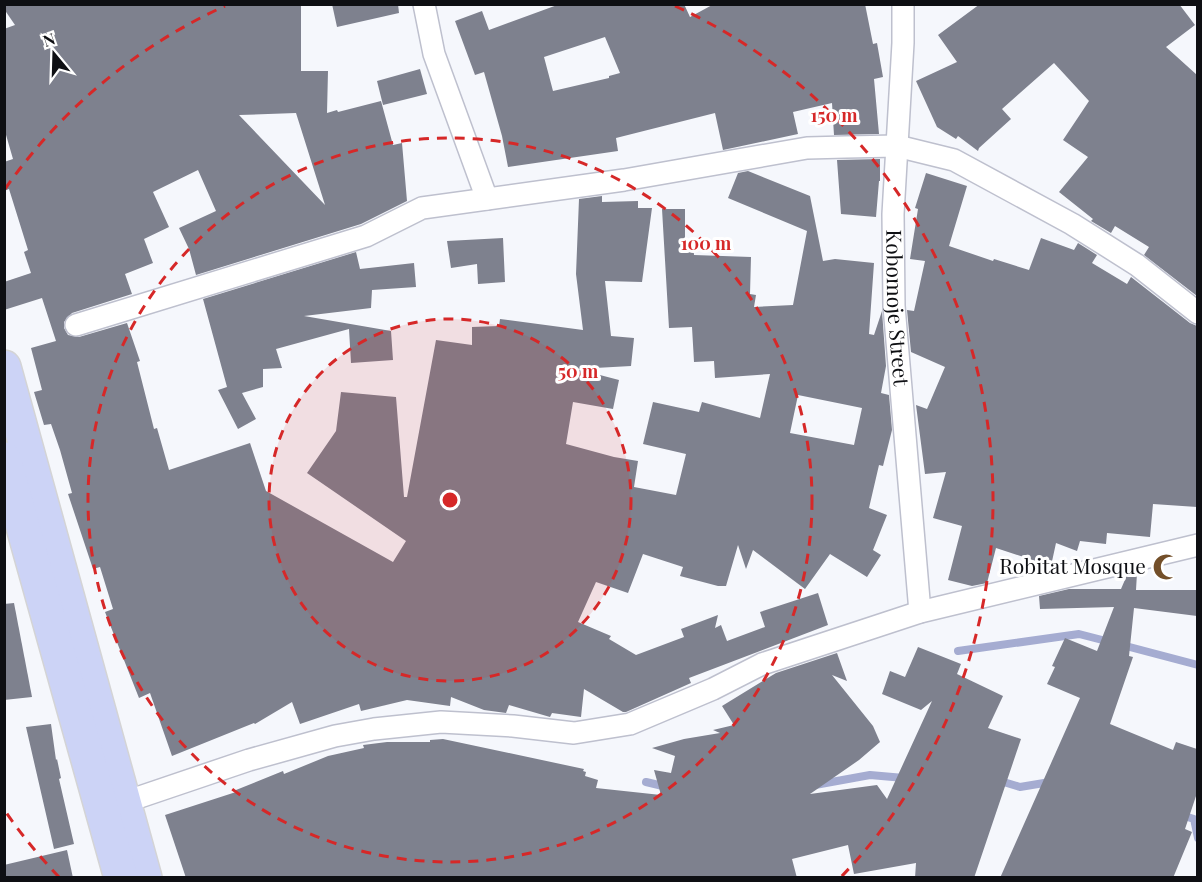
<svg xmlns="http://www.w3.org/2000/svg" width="1202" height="882" font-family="'Playfair Display',serif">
	<rect width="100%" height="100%" fill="#f5f7fc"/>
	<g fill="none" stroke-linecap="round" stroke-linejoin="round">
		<g stroke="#a5acd1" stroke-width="8">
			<polyline points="1122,645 1198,665"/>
			<polyline points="958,651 1079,634 1110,642"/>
			<polyline points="997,780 1020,787 1050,782"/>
			<polyline points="646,782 667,787"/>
			<polyline points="815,785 870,775 904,778"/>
			<polyline points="1181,815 1194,819 1198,838"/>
		</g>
	</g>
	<g fill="#7e818e" fill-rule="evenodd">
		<path d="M 4,4 L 301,4 L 301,71 L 328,71 L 327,113 L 337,110 L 338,112 L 381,101 L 393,145 L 402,143 L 407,201 L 361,224 L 196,275 L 189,249 L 179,228 L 216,211 L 198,170 L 153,192 L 169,227 L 144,239 L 153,263 L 125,274 L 132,294 L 72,313 L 64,322 L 64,328 L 68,335 L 79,337 L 127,323 L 140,361 L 137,362 L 154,429 L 157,428 L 169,470 L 250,443 L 266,491 L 393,562 L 406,541 L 307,473 L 336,431 L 341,392 L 396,397 L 404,497 L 407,497 L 436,340 L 472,345 L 472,327 L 499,326 L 500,319 L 583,330 L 576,274 L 579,199 L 602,196 L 602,202 L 638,201 L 638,208 L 652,208 L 642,282 L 605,281 L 611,336 L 634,338 L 631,366 L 577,369 L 619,380 L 613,409 L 573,402 L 566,444 L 614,457 L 638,461 L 634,487 L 676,495 L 686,454 L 643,444 L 653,402 L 699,412 L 702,402 L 760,418 L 770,374 L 715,378 L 714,361 L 694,362 L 692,327 L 669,328 L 662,209 L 685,209 L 685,244 L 693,243 L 694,255 L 751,257 L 750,294 L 756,295 L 754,307 L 793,305 L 807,231 L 728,198 L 738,173 L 748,171 L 810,196 L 823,261 L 835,259 L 874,263 L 869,334 L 874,335 L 882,311 L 886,366 L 881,393 L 889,395 L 892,430 L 883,466 L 879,465 L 869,508 L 887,515 L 873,550 L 881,555 L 867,577 L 830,554 L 805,589 L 753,550 L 746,569 L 738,545 L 726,586 L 718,586 L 680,576 L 683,567 L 643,554 L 628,593 L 596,582 L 578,622 L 611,636 L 609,639 L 636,655 L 684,637 L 681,629 L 718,615 L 715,628 L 721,625 L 727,641 L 765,627 L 760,612 L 818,593 L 828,625 L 689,678 L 691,683 L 626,712 L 623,712 L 584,689 L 581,717 L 552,713 L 550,717 L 509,705 L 506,713 L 484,710 L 451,697 L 450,706 L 407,700 L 361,711 L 359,704 L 300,724 L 292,702 L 255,724 L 254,723 L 172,756 L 150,693 L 139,698 L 105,612 L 113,609 L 100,567 L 93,569 L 68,494 L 72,493 L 60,450 L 51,424 L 44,425 L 34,392 L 42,390 L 31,348 L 56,341 L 42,298 L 4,310 L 4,282 L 31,273 L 24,252 L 28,250 L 9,189 L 4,191 L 4,162 L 13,159 L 4,128 L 4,29 L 15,25 L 4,9 ZM 296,113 L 325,205 L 239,115 ZM 798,395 L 862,408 L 854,445 L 790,433 Z"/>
		<polygon points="332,4 398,4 399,13 337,27"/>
		<path d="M 560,4 L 684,4 L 690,17 L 714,4 L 865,4 L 873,44 L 877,43 L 883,77 L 874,79 L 879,134 L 834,135 L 832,103 L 793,112 L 798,134 L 723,150 L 715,113 L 616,138 L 618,151 L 508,167 L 502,136 L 484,72 L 475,75 L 455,21 L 482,11 L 489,30 ZM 605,37 L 620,73 L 609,76 L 609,78 L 553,91 L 544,57 Z"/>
		<polygon points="980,4 1179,4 1195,25 1166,47 1197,75 1197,296 1144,255 1149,247 1115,226 1111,233 1091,221 1093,219 1059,192 1088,157 1063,140 1089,101 1054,63 1002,109 1011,119 979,148 978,151 958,136 956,139 937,127 916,81 957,62 938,35"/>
		<polygon points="420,69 427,94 383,105 377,81"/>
		<polygon points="880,159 880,181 879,181 876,217 841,214 837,160"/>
		<polygon points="926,173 967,186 949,246 993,261 994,259 1029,270 1041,238 1074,250 1078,243 1097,255 1092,263 1127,284 1131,277 1190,323 1197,326 1197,507 1153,504 1150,537 1107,533 1106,544 1080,541 1077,551 1056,543 1051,566 996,548 987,583 972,586 948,580 962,526 933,518 946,472 925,474 916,405 927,409 945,367 911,352 907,310 914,311 925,261 910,259 918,209 915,208"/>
		<polygon points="503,238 505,282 478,284 477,264 451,268 447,241"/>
		<polygon points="356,252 360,269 414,263 416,287 372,290 371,308 304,316 391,331 393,360 351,363 349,329 276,349 282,368 263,369 263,387 242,393 256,419 238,429 218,390 227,387 203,299"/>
		<polygon points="1137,573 1136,590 1197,590 1197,616 1134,608 1129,656 1133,657 1110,724 1173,750 1176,742 1197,749 1197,793 1185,829 1192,832 1173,878 1000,878 1080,698 1047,684 1055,667 1052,666 1065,638 1097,651 1114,607 1040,609 1039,596 1069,589 1121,589 1127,575"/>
		<polygon points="14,603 32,697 4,700 4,604"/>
		<polygon points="918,647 961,664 957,674 1003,696 988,728 1021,739 974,878 915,878 916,863 854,874 848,845 792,859 797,878 389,878 389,876 186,878 165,815 236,792 236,790 283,771 284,774 328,756 364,748 363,745 387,742 430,742 430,740 443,739 584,769 583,771 586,772 585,776 598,780 596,788 661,795 654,770 671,773 675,756 652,748 684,739 720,733 713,730 734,725 722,706 776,673 837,653 847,681 832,675 873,726 880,742 859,760 810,794 877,785 887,799 932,701 921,710 882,694 890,671 905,677"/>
		<polygon points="51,724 56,760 57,759 61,778 59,779 74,844 54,849 26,727"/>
		<polygon points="67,850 73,878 4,878 4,865"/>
	</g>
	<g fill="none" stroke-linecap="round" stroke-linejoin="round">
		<g stroke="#bec0ce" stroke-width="24">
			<g id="minor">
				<polyline points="424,4 434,54 487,199"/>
				<path id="s1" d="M 903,4 L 903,43 L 893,214 L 894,306 L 920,612"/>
				<polyline points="76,325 366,236 422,208 624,180 807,148 846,147 897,146 954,160 1072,224 1137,265 1198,313"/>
				<polyline points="125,802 249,760 335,736 374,729 441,722 513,726 574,733 630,724 713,689 762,664 920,612 1198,545"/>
			</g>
		</g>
		<g stroke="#d4d4d5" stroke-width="36">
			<g id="trunk">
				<polyline points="4,367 145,878"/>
				<polyline points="4,459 121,878"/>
			</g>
		</g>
		<use href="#minor" stroke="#fff" stroke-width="21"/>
		<use href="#trunk" stroke="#ccd3f6" stroke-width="33"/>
	</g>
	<circle cx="450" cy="500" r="181" fill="#d62828" fill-opacity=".12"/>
	<g fill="none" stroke="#d62828" stroke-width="3" stroke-dasharray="10 8">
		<circle cx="450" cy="500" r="181"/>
		<circle cx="450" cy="500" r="362"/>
		<path d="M59 877A543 543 0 0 1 5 811M5 189A543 543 0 0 1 225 6M675 6A543 543 0 0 1 841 877"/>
	</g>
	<defs>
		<g id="mosque-bare" transform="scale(2.07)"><path d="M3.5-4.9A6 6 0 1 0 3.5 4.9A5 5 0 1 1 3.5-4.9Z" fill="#734f29" stroke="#fff" stroke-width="2.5" paint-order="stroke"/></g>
	</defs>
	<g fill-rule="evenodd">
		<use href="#mosque-bare" x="1166" y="567"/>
	</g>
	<g text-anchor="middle" stroke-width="6" stroke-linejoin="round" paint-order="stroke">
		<g font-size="21" fill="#0e0f13" stroke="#fff">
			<text dy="7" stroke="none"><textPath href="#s1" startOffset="304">Kobomoje Street</textPath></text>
		</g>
		<g font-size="21" fill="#0e0f13" stroke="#fff" text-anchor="end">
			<text x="1146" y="574">Robitat Mosque</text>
		</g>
	</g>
	<circle cx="450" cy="500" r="9" fill="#d62828" stroke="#fff" stroke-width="3"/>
	<g font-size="18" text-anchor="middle" font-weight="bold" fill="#d62828" stroke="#fff" stroke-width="6" stroke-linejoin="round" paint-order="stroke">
		<text x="834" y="122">150 m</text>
		<text x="706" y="250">100 m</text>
		<text x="578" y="378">50 m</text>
	</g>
	<rect width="1202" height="882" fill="none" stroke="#0e0f13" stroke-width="12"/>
	<g transform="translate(54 54) rotate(341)" stroke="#ffffff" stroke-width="4.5" paint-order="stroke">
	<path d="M0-4.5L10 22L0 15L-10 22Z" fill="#0e0f13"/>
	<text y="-9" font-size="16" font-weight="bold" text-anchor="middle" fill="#0e0f13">N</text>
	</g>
</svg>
